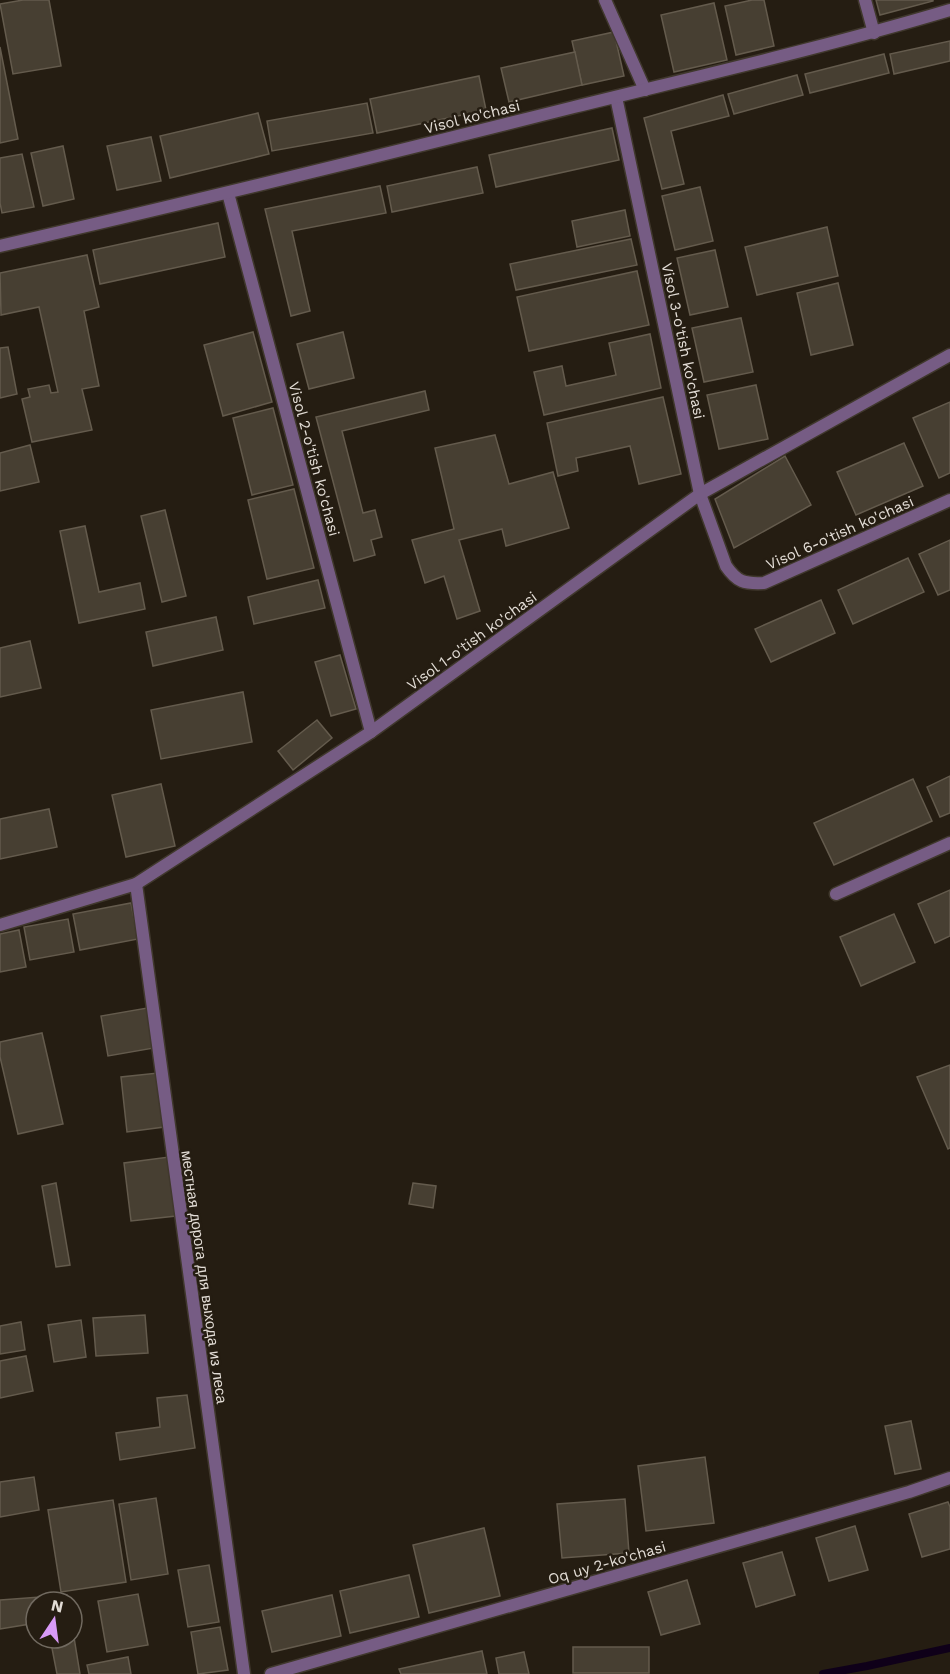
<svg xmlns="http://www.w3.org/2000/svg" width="950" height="1674" font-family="'Work Sans',sans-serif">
	<rect width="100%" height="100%" fill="#251d12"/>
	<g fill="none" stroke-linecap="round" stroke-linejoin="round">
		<polyline stroke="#0f0019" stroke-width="8" points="823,1674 867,1666 950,1648"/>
	</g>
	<g fill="#473f32" stroke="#645b4d" stroke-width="1.5">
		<polygon points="23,0 49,0 61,66 13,74 0,4"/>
		<polygon points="752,0 764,0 774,46 736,55 725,6"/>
		<polygon points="876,0 933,0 933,1 880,15"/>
		<polygon points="714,3 727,60 674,72 661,15"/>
		<polygon points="614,32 624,76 582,85 572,41"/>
		<polygon points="950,41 950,61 894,74 890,54"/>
		<polygon points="0,47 18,139 0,143"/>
		<polygon points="575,52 582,85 509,102 501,68"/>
		<polygon points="884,54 889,73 810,93 805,74"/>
		<polygon points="797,75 803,95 734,114 728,94"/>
		<polygon points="479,76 486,110 377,133 370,99"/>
		<polygon points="723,95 729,116 671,131 684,184 662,189 644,118"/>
		<polygon points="367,103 373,133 272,151 267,121"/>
		<polygon points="258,113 269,154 170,178 160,136"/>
		<polygon points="612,128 619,160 496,187 489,155"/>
		<polygon points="151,137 161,181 117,190 107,146"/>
		<polygon points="63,146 74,199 43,206 31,153"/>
		<polygon points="22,154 34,207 2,213 0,203 0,158"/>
		<polygon points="477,167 483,193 392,212 387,186"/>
		<polygon points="380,186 386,213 292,231 310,311 291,316 265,209"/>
		<polygon points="700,187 713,241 675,250 662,196"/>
		<polygon points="625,210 630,236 577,247 572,221"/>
		<polygon points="218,223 225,257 100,284 93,250"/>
		<polygon points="827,227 838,276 757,295 745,247"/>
		<polygon points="631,239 637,265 516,290 510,264"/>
		<polygon points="715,250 728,307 690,315 677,258"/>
		<polygon points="87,255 99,307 84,311 99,386 82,389 92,430 32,442 22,399 30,397 28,389 49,385 51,393 58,392 39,307 1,315 0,273"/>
		<polygon points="637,271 649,325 529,351 517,297"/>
		<polygon points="838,283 853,345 811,355 797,293"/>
		<polygon points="741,318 753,372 704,382 692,328"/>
		<polygon points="253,332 272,402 223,416 204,345"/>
		<polygon points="343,332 354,378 309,389 297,344"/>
		<polygon points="650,334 661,388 544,415 534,372 562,366 566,386 616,375 609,343"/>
		<polygon points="8,347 17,394 0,398 0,348"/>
		<polygon points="756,385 768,439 719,449 707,395"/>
		<polygon points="425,391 429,410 342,431 363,513 375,510 382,537 371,540 375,555 354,561 316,417"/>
		<polygon points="663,397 681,474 639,484 630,446 576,458 578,471 558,476 547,423"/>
		<polygon points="950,402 950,473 939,478 913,418"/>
		<polygon points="273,408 293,485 252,495 233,418"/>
		<polygon points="495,435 509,484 553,472 569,528 506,546 502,529 459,540 480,611 457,619 444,576 425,583 412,540 454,529 435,448"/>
		<polygon points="904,443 923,486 856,515 837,472"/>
		<polygon points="30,445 39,482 0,491 0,453"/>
		<polygon points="785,456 811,505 734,548 715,499"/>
		<polygon points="294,489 314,568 267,579 248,500"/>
		<polygon points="165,510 186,596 162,602 141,516"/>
		<polygon points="85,526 99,592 140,583 145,609 79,623 60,531"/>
		<polygon points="950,540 950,590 938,595 919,554"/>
		<polygon points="908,558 924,592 853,624 838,590"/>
		<polygon points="318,580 325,608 254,624 248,597"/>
		<polygon points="821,600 835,633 771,662 755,629"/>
		<polygon points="216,617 223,650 153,666 146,632"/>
		<polygon points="30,641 41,688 0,697 0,648"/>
		<polygon points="340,655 356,709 331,716 315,662"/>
		<polygon points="243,692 252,742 161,759 151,710"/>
		<polygon points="317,720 332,738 293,770 278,751"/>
		<polygon points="950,776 950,813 940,817 927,787"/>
		<polygon points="913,779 932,821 834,865 814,823"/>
		<polygon points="161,784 175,846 126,857 112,795"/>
		<polygon points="49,809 57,847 0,859 0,819"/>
		<polygon points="950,890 950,936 935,943 918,904"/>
		<polygon points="131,903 138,939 80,950 73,914"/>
		<polygon points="894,914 915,962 861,986 840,937"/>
		<polygon points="68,919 74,952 30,960 24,927"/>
		<polygon points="19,930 26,967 0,972 0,934"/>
		<polygon points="147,1008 154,1048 108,1056 101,1016"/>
		<polygon points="42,1033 63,1124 18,1134 0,1057 0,1042"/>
		<polygon points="950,1065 950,1148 948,1149 917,1077"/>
		<polygon points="158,1073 164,1127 127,1132 121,1077"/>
		<polygon points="169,1157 176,1216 131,1221 124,1163"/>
		<polygon points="56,1183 70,1265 56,1267 42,1186"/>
		<polygon points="413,1183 436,1186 433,1208 409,1204"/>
		<polygon points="145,1315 148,1353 96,1356 93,1318"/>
		<polygon points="81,1320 86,1357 54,1362 48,1325"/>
		<polygon points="21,1322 25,1350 0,1354 0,1326"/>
		<polygon points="26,1356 33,1391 0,1398 0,1361"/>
		<polygon points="187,1395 195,1448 120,1460 116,1433 160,1427 157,1398"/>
		<polygon points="911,1421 921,1469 895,1474 885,1426"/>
		<polygon points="705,1457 714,1523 646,1531 638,1466"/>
		<polygon points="34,1477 39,1510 0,1517 0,1482"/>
		<polygon points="156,1498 168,1574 131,1580 119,1504"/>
		<polygon points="625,1499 629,1553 562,1558 557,1504"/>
		<polygon points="113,1500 126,1582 61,1592 48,1510"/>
		<polygon points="948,1502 950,1507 950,1549 922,1557 909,1514"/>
		<polygon points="855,1526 868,1570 829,1581 816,1538"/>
		<polygon points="484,1528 500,1596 429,1613 413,1545"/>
		<polygon points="782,1552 795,1595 756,1607 743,1563"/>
		<polygon points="209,1565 219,1622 188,1627 178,1570"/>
		<polygon points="409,1575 419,1617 350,1633 340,1591"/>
		<polygon points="687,1580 700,1624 661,1635 648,1592"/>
		<polygon points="138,1594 148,1645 107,1652 98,1601"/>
		<polygon points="67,1595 68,1602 36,1602 36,1623 0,1629 0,1600"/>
		<polygon points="332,1595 341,1636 272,1652 262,1611"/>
		<polygon points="72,1625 80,1674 57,1674 50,1638 72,1638"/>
		<polygon points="220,1627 228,1670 198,1674 191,1632"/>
		<rect x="573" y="1647" width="76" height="26"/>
		<polygon points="482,1651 487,1674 401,1674 399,1669"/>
		<polygon points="524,1652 529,1674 499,1674 496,1658"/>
		<polygon points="128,1657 131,1674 89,1674 87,1665"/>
	</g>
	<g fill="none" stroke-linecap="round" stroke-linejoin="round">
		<g stroke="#40382d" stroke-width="15">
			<g id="minor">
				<polyline points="605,0 645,90"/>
				<polyline points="865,0 874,33"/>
				<path d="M 616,97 L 700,494 L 726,566 C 737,582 744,584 764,583 L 950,500"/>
				<polyline points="228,193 371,732"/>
				<path d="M 0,246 C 192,202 383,155 574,107 C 699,76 826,47 950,10"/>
				<polyline points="136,884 244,1674"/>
				<polyline points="836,894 950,843"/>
				<polyline points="0,925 136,884 371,732 700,494 950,355"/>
				<polyline points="271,1674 909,1492 950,1478"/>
			</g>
		</g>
		<use href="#minor" stroke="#765c84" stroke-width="12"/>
	</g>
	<g text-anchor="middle" stroke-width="5" stroke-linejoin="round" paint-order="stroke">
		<g font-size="15" fill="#e3ddd6" stroke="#251d12">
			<text transform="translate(472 117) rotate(-14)" y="5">Visol ko'chasi</text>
			<text transform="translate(683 341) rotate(78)" y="5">Visol 3-o'tish ko'chasi</text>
			<text transform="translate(314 459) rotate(75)" y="5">Visol 2-o'tish ko'chasi</text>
			<text transform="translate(840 533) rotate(-24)" y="5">Visol 6-o'tish ko'chasi</text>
			<text transform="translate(472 641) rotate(-36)" y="5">Visol 1-o'tish ko'chasi</text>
			<text transform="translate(204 1277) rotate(82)" y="5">местная дорога для выхода из леса</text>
			<text transform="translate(607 1563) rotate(-16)" y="5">Oq uy 2-ko'chasi</text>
		</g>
	</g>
	<g transform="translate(54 1620) rotate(13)"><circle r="28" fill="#251d12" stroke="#716a60" stroke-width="1.5"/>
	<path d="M0-4.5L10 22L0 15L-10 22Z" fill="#d89af8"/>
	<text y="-9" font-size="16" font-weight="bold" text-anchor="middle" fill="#e3ddd6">N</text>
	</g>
</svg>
